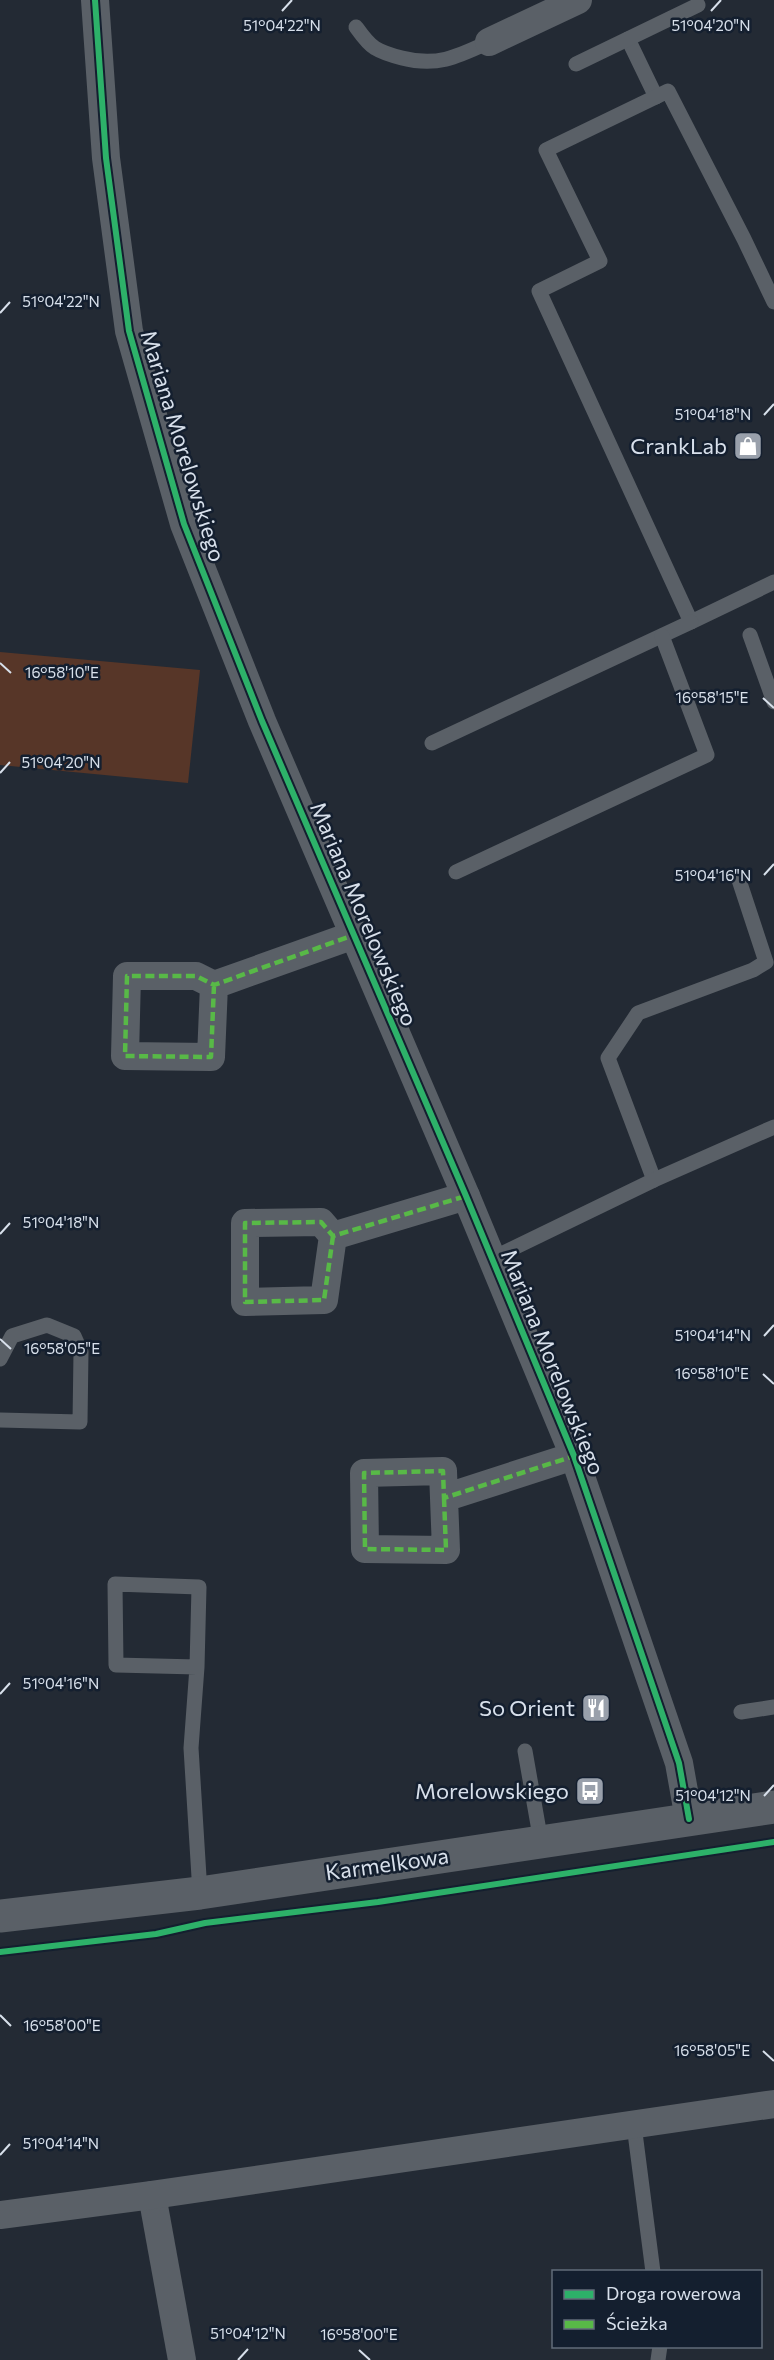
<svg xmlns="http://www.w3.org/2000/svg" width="774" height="2360" font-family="Commissioner,sans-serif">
	<rect width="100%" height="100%" fill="#232a34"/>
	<polygon fill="#573628" points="0,652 200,670 188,783 0,765"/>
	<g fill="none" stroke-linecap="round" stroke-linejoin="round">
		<g stroke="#5a6067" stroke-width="15">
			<path d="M 356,27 C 361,34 368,44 375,48 C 383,53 394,56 402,58 C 437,67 457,57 489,42"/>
			<polyline points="628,39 656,97"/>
			<polyline points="576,64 698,5"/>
			<polyline points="774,302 744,239 668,91 546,150 600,261 539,291 691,622 774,582"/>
			<polyline points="750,635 774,702"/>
			<polyline points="432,743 691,622"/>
			<polyline points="456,872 707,755 662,636"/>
			<polyline points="654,1180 608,1058 638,1013 753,970 766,962 738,877"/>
			<polyline points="491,1259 654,1180 774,1127"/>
			<polyline points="0,1359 12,1336 47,1325 74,1336 81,1352 80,1422 0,1420"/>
			<polyline points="197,1667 116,1665 115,1584 199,1587 197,1667 191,1748 200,1893"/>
			<polyline points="741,1712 774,1707"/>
			<polyline points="525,1751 541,1842"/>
			<polyline points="634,2125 653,2272"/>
			<polyline points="658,2360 660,2346"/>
		</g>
		<g stroke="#5a6067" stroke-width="28">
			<polyline points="95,0 106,158 129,331 184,524 262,721 466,1196 574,1456 679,1763 689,1819"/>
			<polyline points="489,42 578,0"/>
			<polyline points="214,985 211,1057 125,1056 127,976 196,976 214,985 354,935"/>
			<polyline points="333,1236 324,1300 245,1302 245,1223 321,1222 333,1236 466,1196"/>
			<polyline points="444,1498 446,1550 365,1549 364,1473 443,1471 444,1498 574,1456"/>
			<polyline points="152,2195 182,2360"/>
			<polyline points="0,2215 152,2195 774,2104"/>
		</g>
		<polyline stroke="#5a6067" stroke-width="33" points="0,1916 200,1893 774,1807"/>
		<g stroke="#58b947" stroke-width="4.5" stroke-dasharray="9 4.5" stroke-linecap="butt">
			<polyline points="214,985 211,1057 125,1056 127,976 196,976 214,985 354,935"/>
			<polyline points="333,1236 324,1300 245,1302 245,1223 321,1222 333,1236 466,1196"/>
			<polyline points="444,1498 446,1550 365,1549 364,1473 443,1471 444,1498 574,1456"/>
		</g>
		<g stroke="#141f2f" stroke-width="10">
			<g id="cycleway">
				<polyline points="95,0 106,158 129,331 184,524 262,721 466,1196 574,1456 679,1763 689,1819"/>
				<polyline points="0,1952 156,1934 205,1923 378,1902 774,1842"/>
			</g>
		</g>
		<use href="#cycleway" stroke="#2db169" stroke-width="6"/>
	</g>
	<path fill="none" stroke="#d8e0eb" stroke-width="2" d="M 282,11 L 292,0M 711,11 L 721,0M 0,313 L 10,302M 764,415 L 774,404M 0,663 L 11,673M 763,698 L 774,708M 0,773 L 10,762M 764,875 L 774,864M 0,1234 L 10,1223M 764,1336 L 774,1325M 0,1339 L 11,1349M 763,1374 L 774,1384M 0,1694 L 10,1683M 764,1796 L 774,1785M 0,2015 L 11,2026M 763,2051 L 774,2061M 0,2155 L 10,2144M 359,2350 L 370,2360M 238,2360 L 248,2349"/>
	<defs>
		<g id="shop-square" transform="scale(1.5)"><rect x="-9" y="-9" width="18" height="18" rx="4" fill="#99a0ab" stroke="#141f2f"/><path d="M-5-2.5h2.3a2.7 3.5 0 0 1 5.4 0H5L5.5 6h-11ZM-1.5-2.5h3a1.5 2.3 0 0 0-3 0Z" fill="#fff"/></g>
		<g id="restaurant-square" transform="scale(1.5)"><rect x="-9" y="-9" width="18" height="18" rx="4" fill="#99a0ab" stroke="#141f2f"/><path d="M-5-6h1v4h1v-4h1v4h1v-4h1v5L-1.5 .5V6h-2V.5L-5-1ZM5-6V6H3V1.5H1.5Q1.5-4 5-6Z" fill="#fff"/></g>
		<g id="bus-square" transform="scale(1.5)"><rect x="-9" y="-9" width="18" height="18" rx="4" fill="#99a0ab" stroke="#141f2f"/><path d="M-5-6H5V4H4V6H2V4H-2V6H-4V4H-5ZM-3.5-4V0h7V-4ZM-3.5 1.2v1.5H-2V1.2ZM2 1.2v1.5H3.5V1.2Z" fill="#fff"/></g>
	</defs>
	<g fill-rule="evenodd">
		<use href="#shop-square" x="748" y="446"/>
		<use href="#restaurant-square" x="596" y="1708"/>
		<use href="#bus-square" x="590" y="1791"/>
	</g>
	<g text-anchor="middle" stroke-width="5" stroke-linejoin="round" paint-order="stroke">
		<g font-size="22" fill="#d8e0eb" stroke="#141f2f">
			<text transform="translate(183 446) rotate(73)" y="8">Mariana Morelowskiego</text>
			<text transform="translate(364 914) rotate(67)" y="8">Mariana Morelowskiego</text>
			<text transform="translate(553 1362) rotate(68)" y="8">Mariana Morelowskiego</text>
			<text transform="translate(387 1864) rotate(-8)" y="8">Karmelkowa</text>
		</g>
		<g font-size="22" fill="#d8e0eb" stroke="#141f2f" text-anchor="end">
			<text x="727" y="454">CrankLab</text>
			<text x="575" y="1716">So Orient</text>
			<text x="569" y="1799">Morelowskiego</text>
		</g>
	</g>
	<g font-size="15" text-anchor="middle" fill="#d8e0eb" stroke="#141f2f" stroke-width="5" stroke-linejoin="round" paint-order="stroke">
		<text x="282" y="31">51°04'22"N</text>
		<text x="711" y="31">51°04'20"N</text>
		<text x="61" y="307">51°04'22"N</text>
		<text x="713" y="420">51°04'18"N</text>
		<text x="62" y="678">16°58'10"E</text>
		<text x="712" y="703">16°58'15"E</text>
		<text x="61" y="768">51°04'20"N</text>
		<text x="713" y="881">51°04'16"N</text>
		<text x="61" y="1228">51°04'18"N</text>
		<text x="713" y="1341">51°04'14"N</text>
		<text x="62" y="1354">16°58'05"E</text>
		<text x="712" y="1379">16°58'10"E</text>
		<text x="61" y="1689">51°04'16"N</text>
		<text x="713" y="1801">51°04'12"N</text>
		<text x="62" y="2031">16°58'00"E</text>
		<text x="712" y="2056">16°58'05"E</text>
		<text x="61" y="2149">51°04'14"N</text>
		<text x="248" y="2339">51°04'12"N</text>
		<text x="359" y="2340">16°58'00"E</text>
	</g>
	<rect x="552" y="2270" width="210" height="78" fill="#141f2f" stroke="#626c7a" stroke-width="1.5"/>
	<rect x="564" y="2290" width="30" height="9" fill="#2db169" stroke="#626c7a" stroke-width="1.5"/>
	<text x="606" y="2300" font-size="18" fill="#d8e0eb">Droga rowerowa</text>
	<rect x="564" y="2320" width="30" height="9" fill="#58b947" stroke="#626c7a" stroke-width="1.5"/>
	<text x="606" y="2330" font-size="18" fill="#d8e0eb">Ścieżka</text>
</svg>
